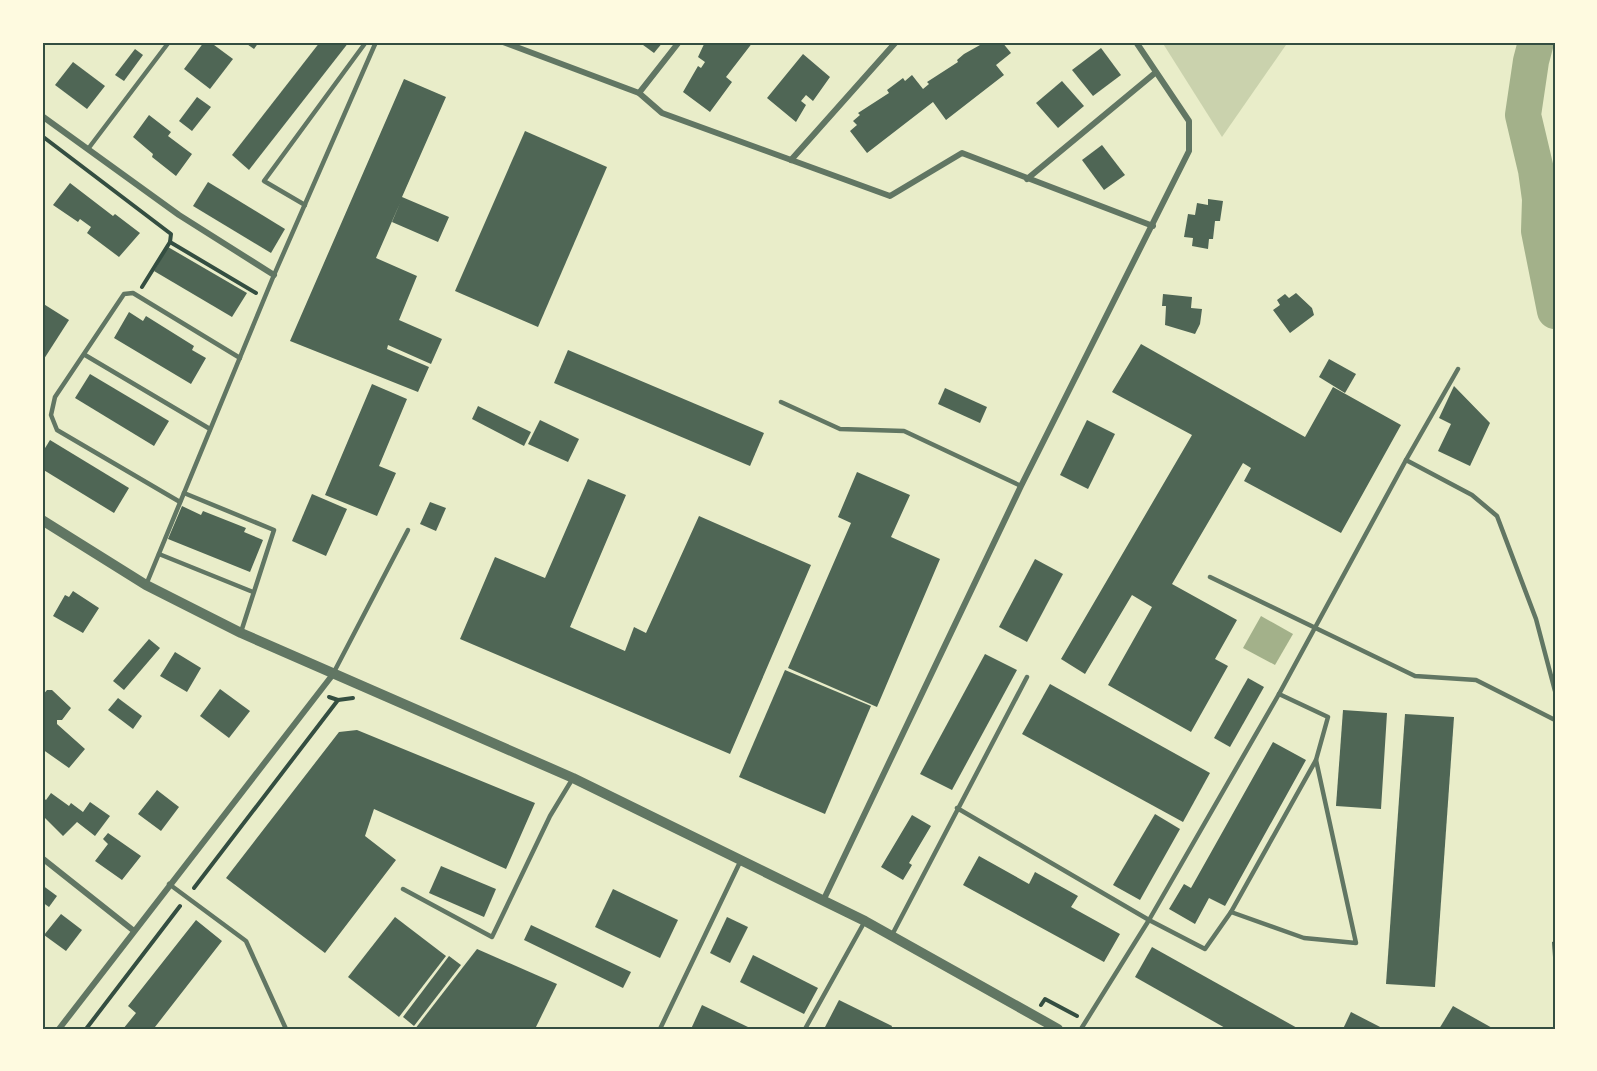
<svg xmlns="http://www.w3.org/2000/svg" width="1597" height="1071" font-family="Montserrat,sans-serif">
	<rect width="100%" height="100%" fill="#e9edc9"/>
	<polygon fill="#cad2ad" points="1162,42 1288,42 1222,137"/>
	<polygon fill="#a3b18a" points="1261,616 1293,634 1275,665 1243,648"/>
	<g fill="none" stroke-linecap="round" stroke-linejoin="round">
		<polyline stroke="#a3b18a" stroke-width="36" points="1536,42 1531,61 1523,115 1536,170 1540,199 1539,231 1555,311"/>
	</g>
	<g fill="#4f6655">
		<polygon points="204,42 210,42 233,59 210,89 184,69"/>
		<polygon points="244,42 259,42 254,49"/>
		<polygon points="320,42 349,42 249,170 232,155"/>
		<polygon points="639,42 663,42 654,53"/>
		<polygon points="705,42 753,42 726,77 732,82 710,112 683,92 698,66 701,68 705,62 698,57"/>
		<polygon points="978,42 1002,42 1011,53 996,65 1004,75 946,120 933,102 867,153 850,131 857,125 853,121 860,115 858,113 889,93 887,90 903,78 905,81 912,75 923,89 929,84 927,82 958,62 957,60 964,54 980,45"/>
		<polygon points="1101,48 1121,75 1093,96 1072,70"/>
		<polygon points="135,49 143,55 124,81 115,75"/>
		<polygon points="803,54 830,77 813,101 806,95 801,101 806,105 796,122 767,98"/>
		<polygon points="73,62 105,86 87,109 55,85"/>
		<polygon points="404,79 446,97 402,197 449,217 438,242 392,222 400,203 376,258 417,276 399,320 442,339 431,364 388,345 387,349 429,367 418,392 290,341"/>
		<polygon points="1062,81 1084,106 1058,128 1036,103"/>
		<polygon points="197,97 211,107 192,131 179,121"/>
		<polygon points="149,115 171,132 168,136 192,154 176,176 152,157 153,154 133,137"/>
		<polygon points="525,131 607,167 538,327 455,291"/>
		<polygon points="1102,145 1125,175 1104,190 1082,160"/>
		<polygon points="208,182 285,229 271,253 193,206"/>
		<polygon points="70,183 113,216 115,214 140,233 119,257 87,233 91,227 80,219 78,222 53,205"/>
		<polygon points="1208,199 1223,201 1220,221 1215,221 1213,239 1209,239 1208,249 1192,246 1193,238 1184,237 1188,214 1195,215 1197,203 1208,205"/>
		<polygon points="168,247 247,293 232,317 154,271"/>
		<polygon points="1296,293 1312,308 1314,315 1290,333 1273,310 1280,305 1277,300 1285,294 1289,298"/>
		<polygon points="1163,294 1192,297 1191,308 1202,309 1200,324 1195,334 1165,325 1166,306 1162,306"/>
		<polygon points="42,303 69,320 42,362"/>
		<polygon points="129,312 143,321 146,316 194,346 192,350 206,358 191,384 114,338"/>
		<polygon points="1141,344 1305,437 1333,387 1401,425 1341,533 1244,481 1251,468 1243,463 1172,584 1237,620 1215,659 1228,666 1191,732 1108,685 1152,607 1132,595 1085,674 1061,659 1192,435 1112,392"/>
		<polygon points="568,350 764,433 750,466 554,383"/>
		<polygon points="1329,359 1356,374 1345,393 1319,377"/>
		<polygon points="90,374 169,421 154,446 75,398"/>
		<polygon points="372,384 407,399 379,466 396,473 377,516 325,495"/>
		<polygon points="1454,386 1490,423 1470,466 1438,451 1451,424 1439,418"/>
		<polygon points="945,388 987,407 980,423 938,404"/>
		<polygon points="478,406 531,432 524,446 472,419"/>
		<polygon points="540,420 579,439 568,462 528,444"/>
		<polygon points="1087,420 1115,434 1088,489 1060,475"/>
		<polygon points="50,440 129,488 114,513 42,469 42,453"/>
		<polygon points="857,472 910,495 891,537 940,559 877,707 788,668 851,523 838,517"/>
		<polygon points="588,479 626,495 570,627 625,651 634,627 646,633 699,516 811,565 730,754 460,639 495,557 545,578"/>
		<polygon points="312,494 347,509 326,556 292,541"/>
		<polygon points="430,502 446,508 436,531 420,524"/>
		<polygon points="182,506 201,515 203,511 246,528 244,532 263,540 250,572 168,539"/>
		<polygon points="1035,559 1063,574 1027,642 999,627"/>
		<polygon points="73,591 99,608 83,633 53,616 65,595 69,597"/>
		<polygon points="149,639 160,648 124,690 113,681"/>
		<polygon points="175,652 201,668 187,692 160,676"/>
		<polygon points="985,654 1017,670 952,790 920,774"/>
		<polygon points="785,670 871,706 825,814 739,777"/>
		<polygon points="1248,678 1264,687 1230,747 1214,738"/>
		<polygon points="1050,684 1210,773 1183,822 1022,734"/>
		<polygon points="220,689 250,711 229,738 200,716"/>
		<polygon points="47,690 52,690 71,708 62,720 57,720 57,724 85,749 69,768 42,749 42,696"/>
		<polygon points="118,698 142,716 133,729 108,710"/>
		<polygon points="1343,710 1387,713 1381,809 1336,806"/>
		<polygon points="1405,714 1454,717 1435,987 1386,984"/>
		<polygon points="357,730 535,803 506,869 374,809 365,836 396,860 325,953 226,878 339,732"/>
		<polygon points="1273,742 1306,760 1225,906 1209,898 1195,924 1169,909 1184,884 1191,888"/>
		<polygon points="157,790 179,807 161,831 138,814"/>
		<polygon points="51,793 69,806 71,803 83,812 90,802 110,816 95,836 77,822 63,836 42,815 42,797 46,800"/>
		<polygon points="1155,814 1180,829 1140,900 1113,885"/>
		<polygon points="912,815 931,826 909,863 912,865 903,880 881,867"/>
		<polygon points="108,833 141,856 122,880 95,861 108,844 103,839"/>
		<polygon points="979,856 1029,884 1035,872 1078,896 1071,907 1120,934 1104,962 963,885"/>
		<polygon points="441,866 496,889 484,917 429,893"/>
		<polygon points="42,885 57,896 49,907 42,902"/>
		<polygon points="613,889 678,920 660,958 595,927"/>
		<polygon points="61,914 82,930 66,951 44,935"/>
		<polygon points="395,917 446,956 399,1017 348,977"/>
		<polygon points="727,917 748,927 730,963 710,953"/>
		<polygon points="196,920 222,941 155,1027 157,1029 123,1029 136,1013 128,1006"/>
		<polygon points="531,925 631,972 623,988 524,940"/>
		<polygon points="1555,941 1555,957 1553,957 1552,942"/>
		<polygon points="1152,947 1299,1029 1227,1029 1135,977"/>
		<polygon points="477,949 557,984 535,1029 415,1029"/>
		<polygon points="753,955 818,988 804,1014 740,982"/>
		<polygon points="449,956 461,965 414,1026 403,1017"/>
		<polygon points="839,1000 892,1026 891,1029 824,1029"/>
		<polygon points="702,1005 748,1027 747,1029 691,1029"/>
		<polygon points="1453,1006 1494,1029 1439,1029"/>
		<polygon points="1351,1012 1384,1029 1343,1029"/>
	</g>
	<g fill="none" stroke-linecap="round" stroke-linejoin="round">
		<g stroke="#344e41" stroke-width="4">
			<polyline points="42,136 171,234 170,242 256,293"/>
			<polyline points="142,287 170,242"/>
			<polyline points="329,697 338,700 353,698"/>
			<polyline points="194,888 338,700"/>
			<polyline points="1041,1005 1045,999 1077,1016"/>
			<polyline points="86,1029 180,906"/>
		</g>
		<g stroke="#617663" stroke-width="4.5">
			<polyline points="88,149 169,42"/>
			<polyline points="305,205 264,181 366,42"/>
			<polyline points="85,355 210,429"/>
			<polyline points="781,402 840,429 904,431 1021,486"/>
			<polyline points="1406,460 1472,495 1497,516 1536,619 1555,691"/>
			<polyline points="184,493 274,530 241,632"/>
			<polyline points="180,502 57,430 51,415 55,397 124,294 133,293 240,358"/>
			<polyline points="159,554 253,592"/>
			<polyline points="1210,577 1415,676 1476,680 1555,720"/>
			<polyline points="146,585 274,275 376,42"/>
			<polyline points="334,672 408,530"/>
			<polyline points="957,808 1149,920 1205,949 1231,912 1316,760"/>
			<polyline points="169,884 246,941 286,1029"/>
			<polyline points="403,889 492,937 550,816 573,778"/>
			<polyline points="1231,912 1304,938 1356,943 1316,760 1328,717 1279,694"/>
			<polyline points="892,935 1027,677"/>
			<polyline points="660,1029 741,860"/>
			<polyline points="805,1029 865,921"/>
			<polyline points="1081,1029 1149,920 1279,694 1406,460 1458,369"/>
		</g>
		<g stroke="#617663" stroke-width="6">
			<polyline points="503,42 639,93 662,113 890,196 962,153 1153,226"/>
			<polyline points="639,93 679,42"/>
			<polyline points="42,116 179,215 274,275"/>
			<polyline points="791,160 896,42"/>
			<polyline points="1027,179 1155,73"/>
			<polyline points="42,858 134,931"/>
			<polyline points="823,901 1021,486 1189,151 1189,121 1136,42"/>
			<polyline points="59,1029 334,673"/>
		</g>
		<polyline stroke="#617663" stroke-width="10" points="42,520 146,585 241,633 573,778 865,921 1058,1029"/>
	</g>
	<rect width="1597" height="1071" fill="none" stroke="#fefae0" stroke-width="87"/>
	<rect x="44" y="44" width="1510" height="984" fill="none" stroke="#344e41" stroke-width="2"/>
</svg>
